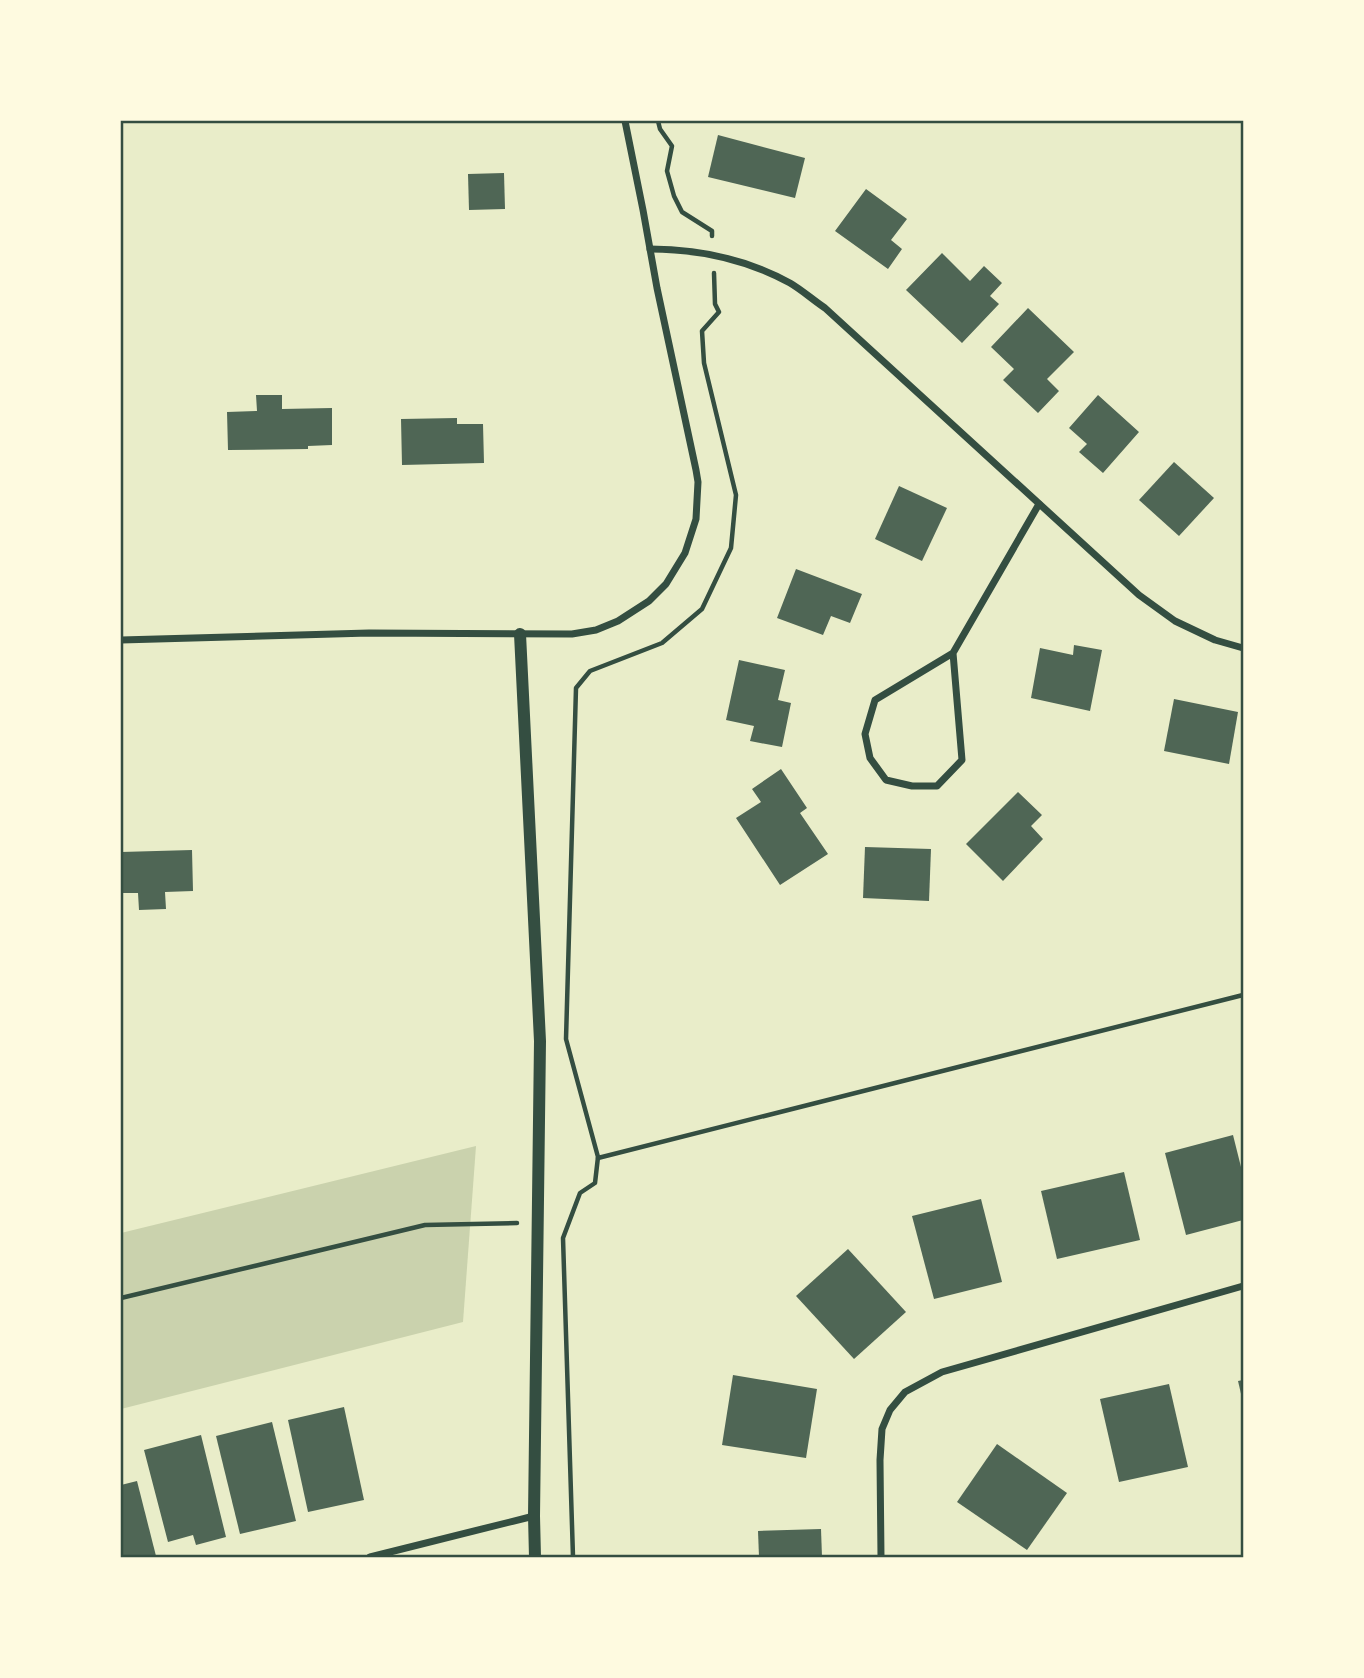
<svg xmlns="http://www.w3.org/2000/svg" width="1364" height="1678" font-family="Rubik,sans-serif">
	<rect width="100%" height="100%" fill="#e9edc9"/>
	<polygon fill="#cad2ad" points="476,1146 463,1322 121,1409 121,1233"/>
	<g fill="#4f6655">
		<polygon points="718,135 805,158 795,198 708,177"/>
		<polygon points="504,173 505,209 469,210 468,174"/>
		<polygon points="866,189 907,219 891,240 902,249 888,269 835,231"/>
		<polygon points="942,253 970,281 984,266 1002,283 990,296 999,304 962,343 906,290"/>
		<polygon points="1028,308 1074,352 1047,379 1059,391 1038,413 1003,380 1014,369 991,347"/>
		<polygon points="256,395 282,395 282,409 332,408 332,445 308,446 308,449 228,450 227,412 257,411"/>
		<polygon points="1098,395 1139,432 1103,473 1079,452 1087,444 1069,428"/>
		<polygon points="457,418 457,424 483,424 484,463 402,465 401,419"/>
		<polygon points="1174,462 1214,498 1179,536 1139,500"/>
		<polygon points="899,486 947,508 922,561 875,539"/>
		<polygon points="796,569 862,594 850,623 831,616 823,635 777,618"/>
		<polygon points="1074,645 1102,650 1090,711 1031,698 1040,648 1073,655"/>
		<polygon points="739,660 785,670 778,700 791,703 782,747 750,741 754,726 726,720"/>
		<polygon points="1174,699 1238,712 1229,764 1164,751"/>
		<polygon points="781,769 807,808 800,813 828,854 780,885 736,818 761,802 752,789"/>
		<polygon points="1018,792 1042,815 1031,826 1043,839 1003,881 966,844"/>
		<polygon points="865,847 931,849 929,901 863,898"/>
		<polygon points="192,850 193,891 165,892 166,909 139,910 138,893 121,893 121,852"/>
		<polygon points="1233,1135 1243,1175 1243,1220 1186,1235 1165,1153"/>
		<polygon points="1124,1172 1140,1240 1057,1259 1041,1191"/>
		<polygon points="981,1199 1002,1282 934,1299 912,1216"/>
		<polygon points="848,1249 906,1312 854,1359 796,1296"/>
		<polygon points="733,1375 817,1389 806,1458 722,1445"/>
		<polygon points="1243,1380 1243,1398 1242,1398 1238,1381"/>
		<polygon points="1169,1384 1188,1467 1119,1482 1100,1399"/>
		<polygon points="344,1407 364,1500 308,1512 288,1420"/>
		<polygon points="272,1422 296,1521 240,1534 216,1436"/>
		<polygon points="201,1435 226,1537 196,1545 193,1535 168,1542 144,1450"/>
		<polygon points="997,1444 1067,1493 1027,1550 957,1502"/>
		<polygon points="137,1481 156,1556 121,1557 121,1485"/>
		<polygon points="821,1529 822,1557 759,1557 758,1531"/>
	</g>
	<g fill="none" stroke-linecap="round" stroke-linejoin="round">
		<g stroke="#344e41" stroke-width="4.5">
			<polyline points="658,121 660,129 672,146 667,171 674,196 682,212 712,231 712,236"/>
			<polyline points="598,1158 1243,995"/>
			<polyline points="121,1298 425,1225 517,1223"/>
			<polyline points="573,1557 563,1238 580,1193 595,1183 598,1157 566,1039 576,688 590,671 662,643 702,609 731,548 736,495 704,363 702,331 719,312 715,304 714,273"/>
		</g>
		<g stroke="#344e41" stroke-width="7">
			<path d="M 650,249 C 699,249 746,259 790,283 C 802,290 813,300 825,308 L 1139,595 L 1175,621 L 1215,640 L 1243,648"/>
			<polyline points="121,640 369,633 572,634 596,630 618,621 649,601 666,584 685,553 696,519 698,482 696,470 657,288 643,210 625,121"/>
			<polyline points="953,653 962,760 937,786 912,786 886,780 870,758 865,734 875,700 953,653 1039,504"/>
			<polyline points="370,1557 534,1516"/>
			<polyline points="881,1557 880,1460 882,1429 890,1410 905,1392 942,1372 1243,1286"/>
		</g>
		<polyline stroke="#344e41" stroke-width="12" points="520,634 540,1041 534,1516 535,1557"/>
	</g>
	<rect width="1364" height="1678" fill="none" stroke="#fefae0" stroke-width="245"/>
	<rect x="122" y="122" width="1120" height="1434" fill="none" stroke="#344e41" stroke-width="2.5"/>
</svg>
